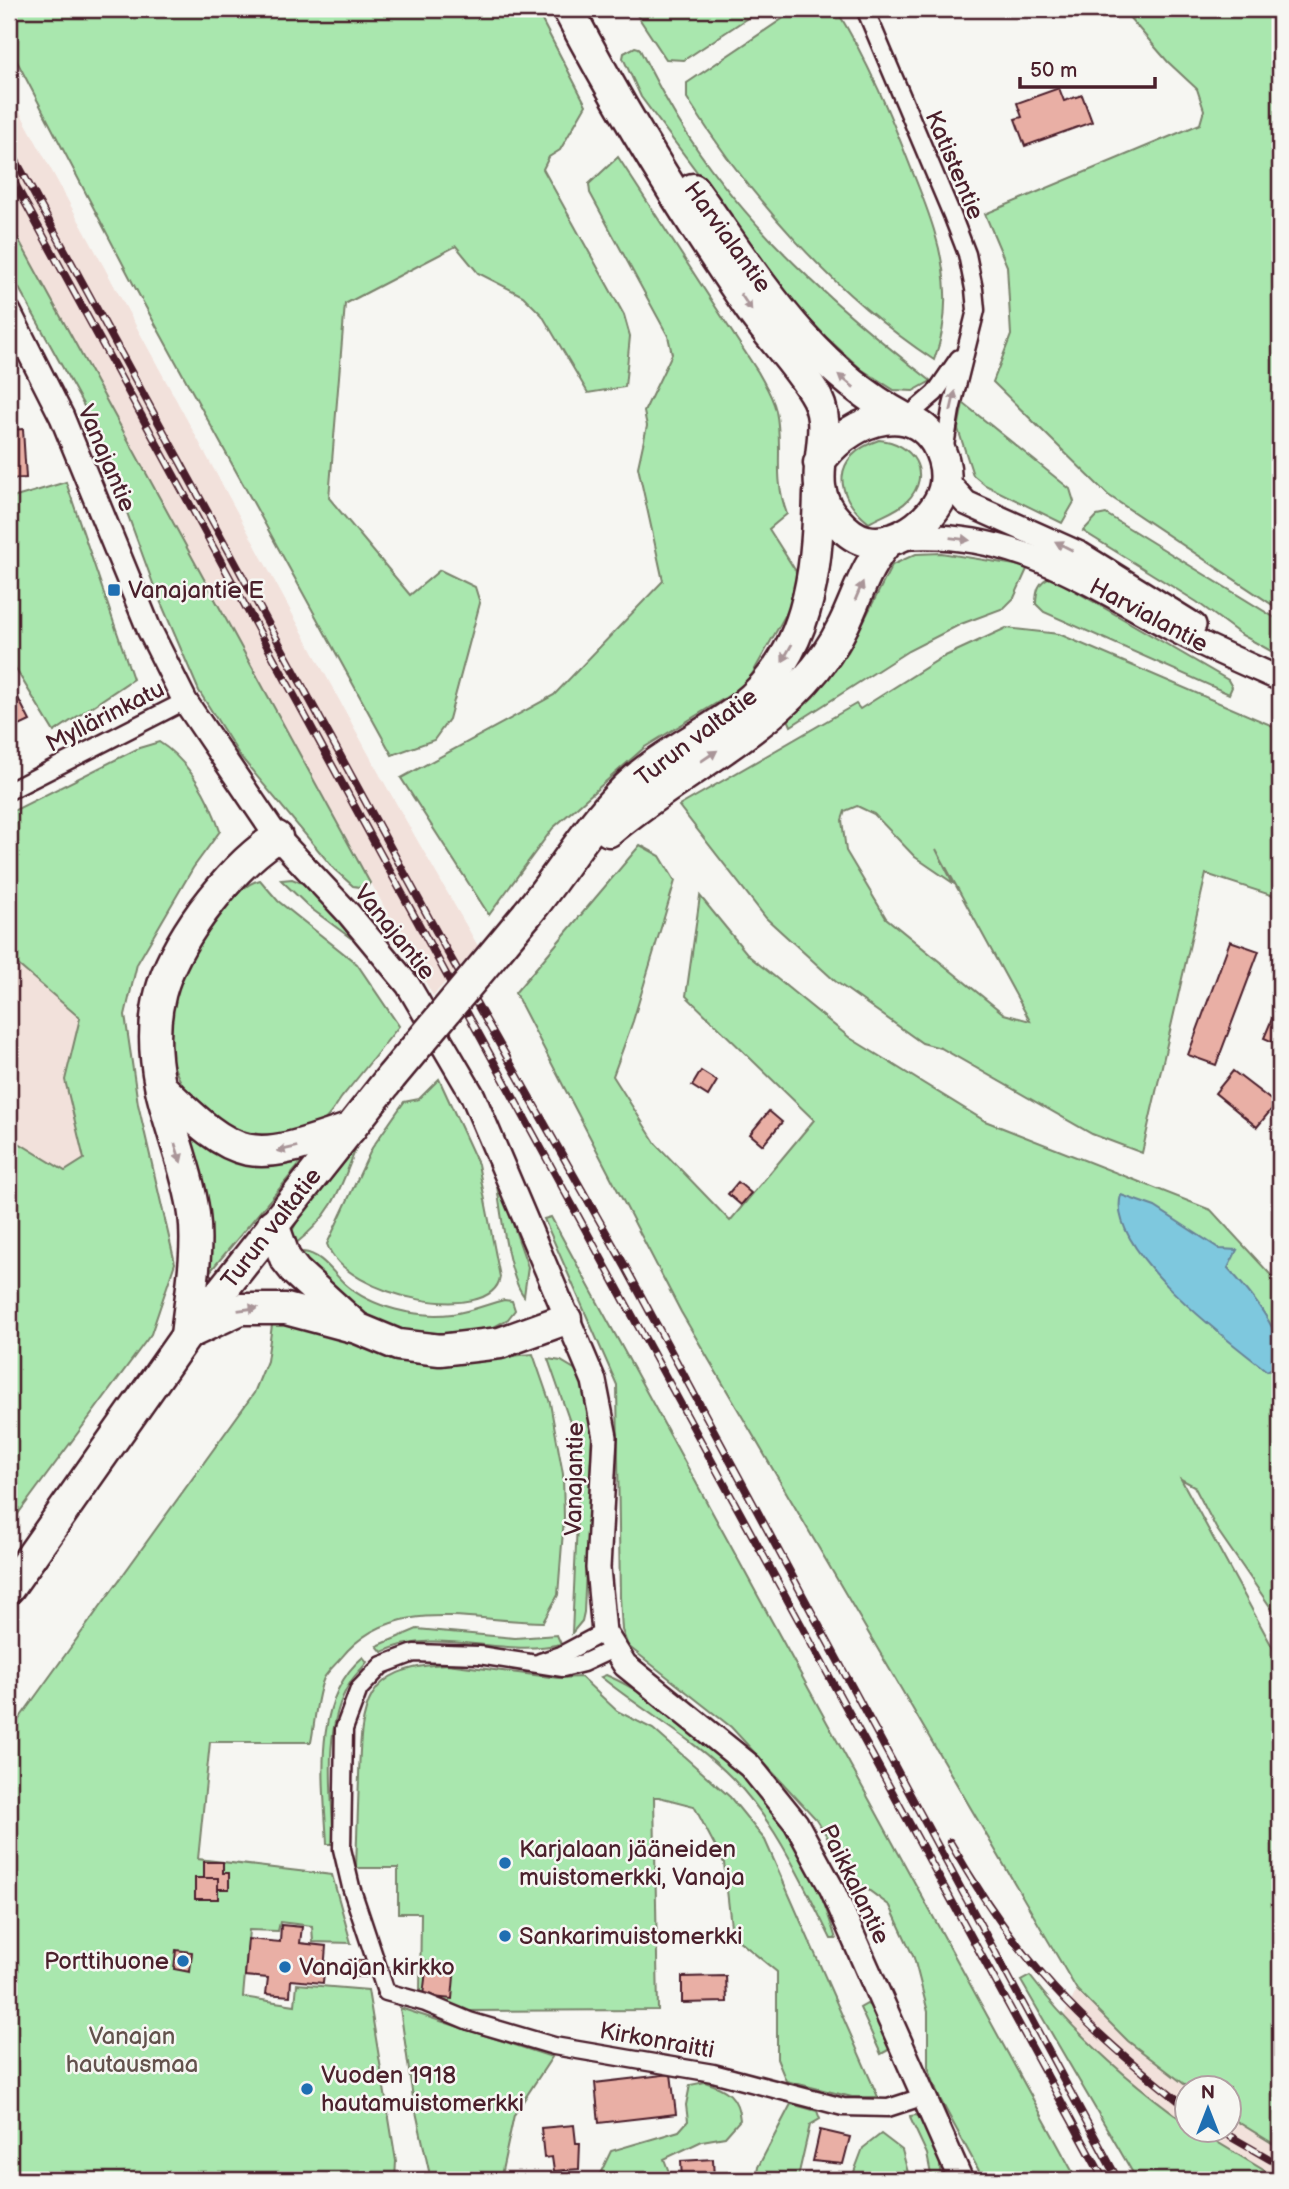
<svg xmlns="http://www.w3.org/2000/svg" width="1289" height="2189" font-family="'Balsamiq Sans',sans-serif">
	<rect width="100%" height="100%" fill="#f6f6f2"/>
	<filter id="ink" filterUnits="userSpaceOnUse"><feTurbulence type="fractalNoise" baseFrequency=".0143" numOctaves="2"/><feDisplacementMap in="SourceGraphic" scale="14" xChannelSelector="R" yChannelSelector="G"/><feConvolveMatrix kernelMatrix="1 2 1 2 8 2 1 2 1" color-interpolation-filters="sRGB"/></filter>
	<g filter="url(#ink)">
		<g fill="#f2e1db">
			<polygon points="9,92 381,777 478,946 433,996 9,222"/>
			<polygon points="9,957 80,1018 65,1080 84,1159 65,1171 9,1137"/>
			<polygon points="1077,1990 1128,2041 1188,2087 1187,2123 1142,2091 1062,2019"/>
			<polygon points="1230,2117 1280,2148 1280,2180 1197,2130 1230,2130"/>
		</g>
		<g fill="#a9e7ae" stroke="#7a836c" stroke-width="2" fill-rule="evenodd">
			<polygon points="9,9 536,9 586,105 560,150 549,157 543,169 624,315 630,336 625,387 588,393 542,315 523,296 478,273 456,246 345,304 329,498 410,595 440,570 475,587 480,603 449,719 434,740 392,755 138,293 9,46"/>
			<polygon points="633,9 761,9 684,60 666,59"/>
			<path d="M 797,9 L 836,9 C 869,63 890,114 913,173 C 928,210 944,251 945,292 C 946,315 942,339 934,360 C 835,295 750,198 687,98 L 687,83 Z"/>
			<polygon points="1122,9 1280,9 1280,610 1108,495 993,382 1011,335 1007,266 985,214 1200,124 1204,110 1197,89 1168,62"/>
			<path d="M 635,47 L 639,48 C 652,73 665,99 680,123 C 744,227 836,307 931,381 L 913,391 L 894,390 L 861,369 L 826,337 L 801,311 L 641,97 L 623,58 L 624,53 Z"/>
			<path d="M 618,157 L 758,372 C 765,385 773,397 776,411 C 784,449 772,474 787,514 L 769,529 L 797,573 L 794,600 L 746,685 L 645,747 L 553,828 L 489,915 L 401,778 L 554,695 L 663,581 L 638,467 L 647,426 L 644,412 L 672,354 L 668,336 L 590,193 L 589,184 Z"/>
			<polygon points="9,222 370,883 366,888 353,886 334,869 240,756 199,691 155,589 96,428 9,270"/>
			<polygon points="963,403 1070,489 1074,502 1062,523 985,485 973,475 958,429"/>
			<path d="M 879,440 C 912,442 934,474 907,501 C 898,511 880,516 869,523 C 833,495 831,456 879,440 Z"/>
			<polygon points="66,482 133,679 54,732 12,663 9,665 9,499"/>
			<polygon points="1106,514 1280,621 1280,656 1240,634 1197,602 1083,531 1097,516"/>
			<polygon points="941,553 1028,567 1014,598 1004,608 961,624 908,651 791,726 788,719 813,697 848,652 892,565 916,554"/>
			<path d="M 1051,577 L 1228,680 L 1232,687 L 1229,694 L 1044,612 L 1036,604 C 1036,592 1038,581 1051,577 Z"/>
			<path d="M 1006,628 L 1059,634 L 1280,729 L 1280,898 L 1206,874 L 1142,1153 L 1092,1134 L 941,1048 L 922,1043 L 835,981 L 766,918 L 679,806 L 856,704 L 860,709 L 941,658 ZM 857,806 L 874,814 L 915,857 L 953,883 L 936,849 L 1030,1021 L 1004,1014 L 886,918 L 846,851 L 842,820 L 845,811 Z"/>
			<path d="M 159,742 C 189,761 209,798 220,831 L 193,868 L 137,964 L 125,1015 L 138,1104 L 175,1263 L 151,1334 L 9,1526 L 9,1137 L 65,1171 L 84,1159 L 65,1080 L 80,1018 L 9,957 L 9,813 L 139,748 Z"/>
			<polygon points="640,845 660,856 675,881 633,1021 613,1076 656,1144 730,1221 814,1120 686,996 700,896 749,956 850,1038 985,1121 1211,1210 1280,1285 1280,1621 1216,1528 1194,1486 1181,1479 1280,1661 1280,2148 1230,2117 1230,2088 1188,2087 1128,2041 1077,1990 681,1312 515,993"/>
			<path d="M 292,879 C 320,888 337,915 352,939 L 309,907 L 281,880 Z"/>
			<path d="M 260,880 L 278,901 L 357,964 L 399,1026 C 380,1050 361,1074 342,1097 C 336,1105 330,1117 322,1122 C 311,1130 295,1133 281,1134 C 222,1141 169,1094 168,1034 C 168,986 188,959 215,923 C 228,907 239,885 260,880 Z"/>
			<path d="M 439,1079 L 478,1164 L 500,1277 C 493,1326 345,1298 327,1244 L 372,1148 L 404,1102 L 419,1099 Z"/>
			<polygon points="180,1119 301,1163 203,1280"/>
			<path d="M 356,1148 C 339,1193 332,1215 293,1246 L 292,1231 L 299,1218 Z"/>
			<path d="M 495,1173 L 528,1267 L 524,1296 C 507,1276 500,1202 495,1173 Z"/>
			<polygon points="551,1217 1077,2180 984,2180 939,2097 928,2067 928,2012 914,1958 890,1906 855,1880 816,1819 731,1727 628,1646 622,1630 620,1597 617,1385 544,1219"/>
			<path d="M 303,1252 C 322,1254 332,1272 345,1284 C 372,1308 417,1318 452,1314 C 469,1312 487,1304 504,1300 L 512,1301 L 515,1310 L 508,1319 L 483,1333 L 431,1339 L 374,1324 L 296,1256 Z"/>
			<path d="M 273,1318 L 319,1326 L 416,1364 L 533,1354 L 550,1403 L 563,1474 L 564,1518 L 558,1595 L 543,1622 C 473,1622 392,1594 341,1658 C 336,1664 328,1671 324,1678 C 316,1696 315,1723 311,1742 L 210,1742 L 198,1859 L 332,1875 L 351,1943 L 313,1942 L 312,1926 L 280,1922 L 278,1931 L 249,1930 L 243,1997 L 295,2005 L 297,1984 L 368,1990 L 396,2161 L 395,2180 L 9,2180 L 9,1733 L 254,1393 L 267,1361 Z"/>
			<polygon points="548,1359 561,1361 581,1373 593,1413 584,1612 582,1621 572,1633 578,1501 576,1450 571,1425"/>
			<path d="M 417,1629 L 515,1638 L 557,1635 L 561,1644 C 499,1658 440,1626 382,1652 L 377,1646 Z"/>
			<path d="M 363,1657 L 367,1662 C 362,1669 354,1676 350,1683 C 322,1727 332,1795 334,1844 L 327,1844 C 324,1785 311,1700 363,1657 Z"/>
			<path d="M 447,1664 L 558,1678 L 581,1677 L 617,1711 L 653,1729 L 730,1797 L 765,1840 L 878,2097 L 852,2097 L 786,2081 L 777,2059 L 777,1972 L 732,1935 L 724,1863 L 694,1806 L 659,1797 L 654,1797 L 658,2010 L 468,2011 L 420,1996 L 421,1913 L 398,1913 L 398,1868 L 356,1868 C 357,1838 358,1807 359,1776 C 361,1706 363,1667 447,1664 Z"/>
			<path d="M 606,1675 C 660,1698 748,1769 782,1816 C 807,1852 823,1898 836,1939 L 831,1939 C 802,1882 778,1826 733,1779 C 694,1739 644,1712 601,1677 Z"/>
			<path d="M 1030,1976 C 1074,2034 1128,2081 1187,2123 L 1188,2130 L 1197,2130 L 1280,2180 L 1137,2180 L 1021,1981 Z"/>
			<polygon points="867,2004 873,2008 892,2048 881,2054 860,2008"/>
			<polygon points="400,2008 552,2057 514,2115 500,2180 431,2180 413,2098"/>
			<path d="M 705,2082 C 727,2089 738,2096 740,2120 L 725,2137 L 702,2141 L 664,2159 L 672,2180 L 597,2180 L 611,2151 L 679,2131 L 688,2121 L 686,2105 L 690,2085 Z"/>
			<polygon points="791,2104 817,2111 820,2119 810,2125 798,2177 808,2180 756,2180 758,2167"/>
			<path d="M 916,2115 C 932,2124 944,2163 939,2180 L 932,2180 L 927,2154 L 911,2120 L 910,2116 Z"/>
			<polygon points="881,2134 902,2150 910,2180 851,2180 863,2148"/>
		</g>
		<path fill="#7ec8de" stroke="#698496" stroke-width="2" d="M 1121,1195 L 1155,1207 L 1220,1249 L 1237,1250 L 1228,1268 C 1246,1288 1289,1336 1278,1365 L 1267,1371 C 1227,1340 1105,1249 1121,1195 Z"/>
		<g fill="#e9afa5" stroke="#4a1f2b" stroke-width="2">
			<polygon points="1059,88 1064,101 1082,95 1092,122 1025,146 1015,119 1022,117 1017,103"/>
			<polygon points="9,426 10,430 23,429 26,478 9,479"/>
			<polygon points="17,696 30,721 9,731 9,700"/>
			<polygon points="1230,941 1259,951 1216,1065 1188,1055"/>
			<polygon points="1274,1014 1280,1017 1280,1045 1264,1038"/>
			<polygon points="701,1071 717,1081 708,1096 692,1086"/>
			<polygon points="1233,1071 1276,1104 1257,1127 1215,1093"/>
			<polygon points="769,1111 782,1122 763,1145 750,1134"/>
			<polygon points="738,1182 751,1193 741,1205 728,1194"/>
			<polygon points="204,1862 223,1862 223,1873 229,1873 229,1889 218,1889 218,1878 204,1878"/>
			<rect x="195" y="1878" width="23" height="21"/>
			<polygon points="281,1925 302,1927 300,1943 326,1946 323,1983 291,1980 290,1996 266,1994 268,1978 245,1976 248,1939 280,1942"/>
			<polygon points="176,1950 192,1952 190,1972 174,1969"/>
			<polygon points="349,1960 366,1960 365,1977 348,1976"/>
			<polygon points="427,1962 455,1965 452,1999 423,1996"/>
			<polygon points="726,1976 727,2002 682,2003 682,1977"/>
			<polygon points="671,2074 676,2114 599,2123 595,2083"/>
			<polygon points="574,2125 576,2143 580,2143 579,2169 554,2171 552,2157 544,2158 541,2128"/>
			<polygon points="820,2130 850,2137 843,2164 813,2161"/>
			<polygon points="713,2159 714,2180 682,2180 681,2161"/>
		</g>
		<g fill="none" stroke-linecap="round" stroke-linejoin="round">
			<g stroke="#4a1f2b" stroke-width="21">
				<g id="street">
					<polyline points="865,9 952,215 967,254 974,289 976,310 951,410 944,452"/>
					<polyline points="906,418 935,393 959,358"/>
					<polyline points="9,791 185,701"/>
					<polyline points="613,1649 583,1663 563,1668 479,1655 414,1653 382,1665 359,1689 344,1729 342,1849 351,1887 386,1992 426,2003 469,2021 554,2046 713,2073 843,2107 888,2108 922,2097"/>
					<polyline points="540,1662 561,1655 604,1632"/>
				</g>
			</g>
			<g stroke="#4a1f2b" stroke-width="28">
				<g id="secondary">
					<polyline points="9,312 62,417 149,629 185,701 277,837 349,914 408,985 473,1096 594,1381 605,1437 598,1568 604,1632 625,1665 750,1766 796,1823 832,1889 961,2180"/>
					<polyline points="945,468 950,485 966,503 1080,554 1194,625"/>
					<path d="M 899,538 C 1008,528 1082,580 1173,629 C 1208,648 1244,663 1280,679"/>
				</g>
			</g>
			<g stroke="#4a1f2b" stroke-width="35">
				<g id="highway">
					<path d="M 568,9 C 622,112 683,211 749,307 C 769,336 795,362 813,391 C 842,435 797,480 837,521 C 845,530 855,539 867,541 C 899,548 941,515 945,484 C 947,470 943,455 936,443 C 907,395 843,425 819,463"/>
					<path d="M 693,189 C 756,276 806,365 904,418"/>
					<path d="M 609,831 C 671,778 750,741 804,682 C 820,665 834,645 844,624 C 858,595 866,564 889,540"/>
					<path d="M 527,914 C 564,870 593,816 637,778 C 668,751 707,734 739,709 C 809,656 817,573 819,493"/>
					<path d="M 161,1087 C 239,1163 249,1164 351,1128"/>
					<polyline points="273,1224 285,1258 296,1272 354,1325"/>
					<polyline points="194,1331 241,1309 286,1309 357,1328 398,1345 440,1350 500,1343 566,1319"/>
					<path d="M 186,1336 C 190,1296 199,1253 194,1214 C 188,1170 169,1128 160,1085 C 146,1014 161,969 203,911 C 225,882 247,857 277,837"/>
					<polyline points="9,1588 186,1336 391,1077"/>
				</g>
			</g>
			<use href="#street" stroke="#f6f6f2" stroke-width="16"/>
			<use href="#secondary" stroke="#f6f6f2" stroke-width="23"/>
			<use href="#highway" stroke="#f6f6f2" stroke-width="30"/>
			<g stroke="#4a1f2b" stroke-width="8">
				<g id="rail">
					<polyline points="9,148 448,953 625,1266 1118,2180"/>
					<polyline points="9,173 1104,2180"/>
					<path d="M 950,1842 C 1016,1959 1082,2026 1188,2108"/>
					<polyline points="1219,2130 1280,2165"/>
				</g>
			</g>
			<use href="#rail" stroke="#f6f6f2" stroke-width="5" stroke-dasharray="16" stroke-linecap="butt"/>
			<g stroke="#4a1f2b" stroke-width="35" stroke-linecap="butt">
				<polyline id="highway-bridge" points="391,1077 527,914"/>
			</g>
			<use href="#highway-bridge" stroke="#f6f6f2" stroke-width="30"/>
		</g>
		<defs><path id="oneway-solid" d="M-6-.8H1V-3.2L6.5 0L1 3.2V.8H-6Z" transform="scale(1.75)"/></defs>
		<g fill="#a99598">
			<use href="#oneway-solid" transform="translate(746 302) rotate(56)"/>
			<use href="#oneway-solid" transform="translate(846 381) rotate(-141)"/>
			<use href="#oneway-solid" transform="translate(953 401) rotate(-77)"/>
			<use href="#oneway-solid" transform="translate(960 539) rotate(7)"/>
			<use href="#oneway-solid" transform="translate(1064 546) rotate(-153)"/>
			<use href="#oneway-solid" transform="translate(859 591) rotate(-67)"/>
			<use href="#oneway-solid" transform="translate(787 653) rotate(119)"/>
			<use href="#oneway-solid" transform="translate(709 756) rotate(-34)"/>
			<use href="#oneway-solid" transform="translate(287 1149) rotate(167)"/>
			<use href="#oneway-solid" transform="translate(178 1153) rotate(72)"/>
			<use href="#oneway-solid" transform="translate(248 1309) rotate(-8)"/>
		</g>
	</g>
	<g fill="#1f6fb2" stroke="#f6f6f2" stroke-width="2.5">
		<rect x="107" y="583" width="14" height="14" rx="3.5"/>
		<circle cx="505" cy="1863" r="7"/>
		<circle cx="505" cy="1936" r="7"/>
		<circle cx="183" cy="1961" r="7"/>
		<circle cx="285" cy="1967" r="7"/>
		<circle cx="307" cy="2089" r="7"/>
	</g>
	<g text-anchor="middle" stroke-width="5" stroke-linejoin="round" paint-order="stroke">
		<g font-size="24" fill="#4a1f2b" stroke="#f6f6f2">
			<text transform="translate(955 165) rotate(67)" y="8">Katistentie</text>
			<text transform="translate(728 237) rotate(54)" y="8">Harvialantie</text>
			<text transform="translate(107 458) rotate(67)" y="8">Vanajantie</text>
			<text transform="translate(1149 615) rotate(28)" y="8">Harvialantie</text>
			<text transform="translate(105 716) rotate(-27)" y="8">Myllärinkatu</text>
			<text transform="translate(696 737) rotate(-37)" y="8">Turun valtatie</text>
			<text transform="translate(395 932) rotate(51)" y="8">Vanajantie</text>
			<text transform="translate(271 1228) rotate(-52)" y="8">Turun valtatie</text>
			<text transform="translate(574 1479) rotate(-89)" y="8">Vanajantie</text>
			<text transform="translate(855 1884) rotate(64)" y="8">Paikkalantie</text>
			<text transform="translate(657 2040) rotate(10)" y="8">Kirkonraitti</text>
		</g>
		<g font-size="24" fill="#4a1f2b" stroke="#f6f6f2" text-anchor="start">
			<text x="128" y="598">Vanajantie E</text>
			<text x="519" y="1857">Karjalaan jääneiden<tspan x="519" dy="28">muistomerkki, Vanaja</tspan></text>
			<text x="519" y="1944">Sankarimuistomerkki</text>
			<text x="169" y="1969" text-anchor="end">Porttihuone</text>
			<text x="299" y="1975">Vanajan kirkko</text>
			<text x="321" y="2083">Vuoden 1918<tspan x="321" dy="28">hautamuistomerkki</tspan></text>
		</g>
		<g font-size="24" fill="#62514c" stroke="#f6f6f2">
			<text x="132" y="2044">Vanajan<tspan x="132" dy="28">hautausmaa</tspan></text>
		</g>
	</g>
	<rect width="1289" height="2189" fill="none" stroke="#f6f6f2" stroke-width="35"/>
	<rect x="18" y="18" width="1254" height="2154" fill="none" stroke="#4a1f2b" stroke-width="2.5" filter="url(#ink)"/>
	<g transform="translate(1208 2109)"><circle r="33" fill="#f6f6f2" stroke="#b1a0a2" stroke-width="2"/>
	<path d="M0-5L12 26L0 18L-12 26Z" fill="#1f6fb2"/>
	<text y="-10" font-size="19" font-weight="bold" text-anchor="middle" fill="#4a1f2b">N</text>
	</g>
	<path d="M1020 77v10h135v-10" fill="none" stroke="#4a1f2b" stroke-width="3.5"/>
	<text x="1030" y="77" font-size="21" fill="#4a1f2b" stroke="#f6f6f2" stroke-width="5" paint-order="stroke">50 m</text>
</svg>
